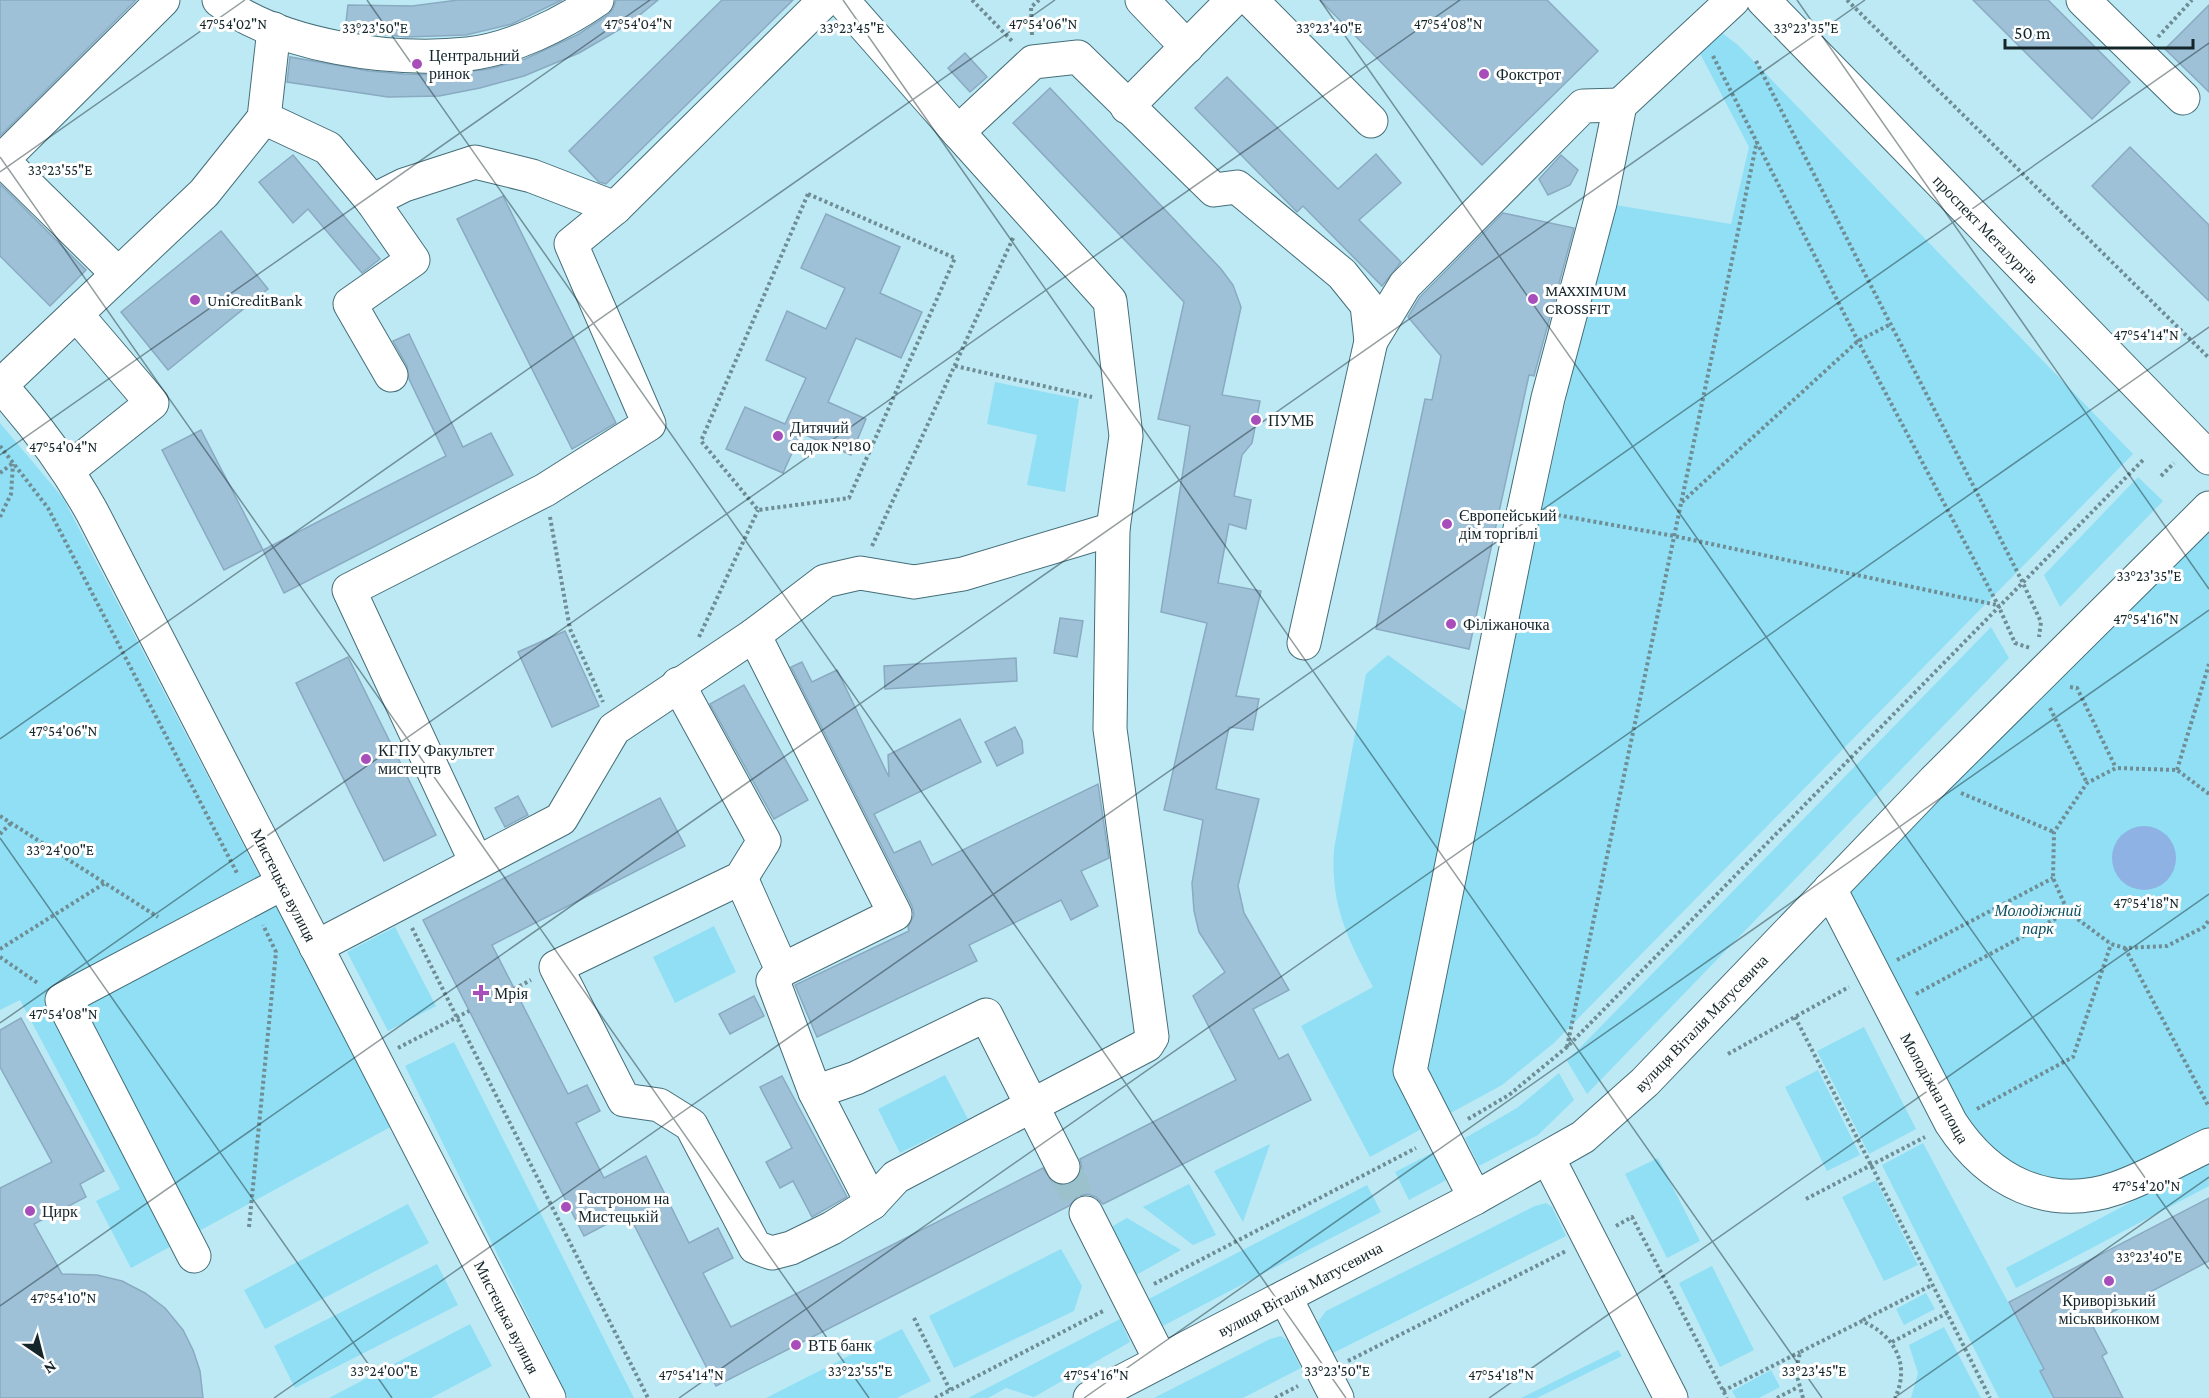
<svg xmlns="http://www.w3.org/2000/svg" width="2209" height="1398" font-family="'Crimson Pro',serif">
	<rect width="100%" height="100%" fill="#bde9f5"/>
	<g fill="#90dff4">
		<path d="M 1718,30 L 1738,45 L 2133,454 L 1554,1043 L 1502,1085 L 1370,1157 L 1301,1026 L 1373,987 C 1348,939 1330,905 1334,849 L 1366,674 L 1388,655 L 1493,732 L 1609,204 L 1731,224 L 1749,147 L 1695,44 Z"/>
		<polygon points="995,382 1079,399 1065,492 1027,485 1037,435 987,424"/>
		<polygon points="0,423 63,498 259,875 275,868 405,1119 131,1268 96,1201 120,1189 20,1000 0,1010"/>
		<polygon points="2138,477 2163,501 2060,607 2044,575"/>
		<polygon points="2209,508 2209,1145 2115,1189 1995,1173 1830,889"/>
		<polygon points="1991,627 2009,658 1587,1094 1567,1061"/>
		<polygon points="714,926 736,972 675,1003 653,957"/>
		<polygon points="395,927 436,1006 388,1031 347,952"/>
		<polygon points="1864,1027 1916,1129 1869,1154 1817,1051"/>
		<polygon points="454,1042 634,1398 568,1398 405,1066"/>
		<polygon points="1818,1070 1860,1155 1827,1171 1785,1087"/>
		<polygon points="1559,1073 1574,1100 1538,1135 1479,1166 1465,1138 1517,1108"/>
		<polygon points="945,1075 968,1119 900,1153 878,1109"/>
		<polygon points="1923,1143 2031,1345 2057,1362 2040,1371 2054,1398 1999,1398 1882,1165"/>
		<polygon points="1270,1144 1243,1222 1214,1171"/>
		<polygon points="1438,1150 1452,1177 1409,1200 1395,1172"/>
		<polygon points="1658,1158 1700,1241 1667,1258 1625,1174"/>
		<polygon points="2209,1161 2209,1186 2016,1288 2006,1268"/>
		<polygon points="1876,1180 1918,1265 1884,1281 1842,1197"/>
		<polygon points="1189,1184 1216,1235 1193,1245 1143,1207"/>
		<polygon points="1367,1185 1381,1212 1159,1328 1145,1301"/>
		<polygon points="1546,1203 1552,1207 1566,1236 1333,1353 1318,1322 1326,1311 1535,1206"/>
		<polygon points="408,1204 429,1243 265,1329 244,1290"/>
		<polygon points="1127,1218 1181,1250 1131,1278 1104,1231"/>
		<polygon points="1061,1249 1082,1286 1074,1311 954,1368 929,1316"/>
		<polygon points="437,1264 458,1305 295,1388 274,1346"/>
		<polygon points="1712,1266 1754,1350 1720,1367 1679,1283"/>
		<polygon points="1926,1293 1935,1309 1904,1325 1896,1309"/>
		<polygon points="1120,1319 1130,1342 1034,1397 1006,1388 988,1398 968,1398"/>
		<polygon points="470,1324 492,1366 431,1398 329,1398"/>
		<polygon points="1944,1327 1981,1398 1911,1398 1918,1373 1909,1345"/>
		<polygon points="902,1329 931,1381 897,1398 766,1398"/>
		<polygon points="1281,1336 1287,1340 1301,1368 1243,1398 1154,1398 1270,1339"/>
		<polygon points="1618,1350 1622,1356 1537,1398 1521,1398"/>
		<polygon points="1771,1370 1780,1387 1759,1398 1736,1398 1732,1391"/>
	</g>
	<circle fill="#8fb2e5" cx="2144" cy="858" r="32"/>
	<g fill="#9fc1d8" stroke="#89aac0" stroke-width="1.5">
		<polygon points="0,0 136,0 0,136"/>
		<polygon points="458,0 562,0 512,24 466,35 406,37 345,30 348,5 412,6"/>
		<polygon points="616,0 658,0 629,24 579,53 524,76 480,88 439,96 388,97 287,82 290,57 369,71 404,74 439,75 489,69 525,59 577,35 608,15 613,9"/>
		<polygon points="722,0 793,0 606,184 599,182 569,151"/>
		<polygon points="1320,0 1547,0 1598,51 1482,165"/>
		<polygon points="1973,0 2048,0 2130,82 2092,119"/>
		<polygon points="2209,5 2209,92 2165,49"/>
		<polygon points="965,53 987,77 970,92 948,68"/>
		<polygon points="1227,77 1338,189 1376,154 1401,183 1359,220 1401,262 1382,286 1303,206 1297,212 1195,108"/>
		<polygon points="1050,88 1221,269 1233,285 1241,307 1222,395 1260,401 1252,443 1242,455 1234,496 1251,500 1246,529 1229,524 1218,583 1261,591 1236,696 1259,699 1253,730 1229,727 1216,789 1259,799 1238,886 1244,913 1289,990 1253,1009 1279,1059 1288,1054 1311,1100 1103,1204 1096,1197 1088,1194 1078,1196 1069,1206 716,1386 628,1213 584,1236 423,920 660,798 685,846 492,945 568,1094 587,1085 600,1111 576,1123 604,1178 646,1156 689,1243 718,1228 733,1258 703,1273 731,1327 1043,1168 1053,1183 1061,1186 1071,1184 1079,1177 1082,1169 1080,1159 1236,1080 1193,996 1225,972 1199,932 1194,911 1192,883 1203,820 1164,810 1207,623 1161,612 1190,426 1158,419 1184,302 1013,123"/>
		<polygon points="2130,147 2209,225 2209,301 2092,186"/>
		<polygon points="293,155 380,259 362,273 308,209 293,223 259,182"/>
		<polygon points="1561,155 1578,170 1570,185 1548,195 1539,179"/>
		<polygon points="0,184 86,270 50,306 0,256"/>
		<polygon points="503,196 616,423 572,449 457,219"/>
		<polygon points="1503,213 1574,228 1534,376 1529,375 1469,649 1376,629 1425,399 1432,400 1441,356 1408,317 1420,297"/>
		<polygon points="826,214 900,247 880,293 922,312 901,358 856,338 828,402 866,419 851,455 801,433 783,473 726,449 745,407 785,424 806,378 766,360 787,311 826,329 845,288 801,268"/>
		<polygon points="221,231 268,289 168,370 121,312"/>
		<polygon points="409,334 463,447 491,433 513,475 284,593 263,550 446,456 409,379 407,366 393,341"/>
		<polygon points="201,430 263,550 224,570 162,450"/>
		<polygon points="1060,618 1083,621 1077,657 1054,653"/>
		<polygon points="565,631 599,706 552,727 518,652"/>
		<polygon points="348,657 436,835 384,861 296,683"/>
		<polygon points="1016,658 1017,681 885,689 884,666"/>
		<polygon points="802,662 812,682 837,670 889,777 888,755 960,719 981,762 874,814 894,853 920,841 932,865 1098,784 1109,858 1081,871 1098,906 1071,920 1061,900 969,945 977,961 817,1037 795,985 909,931 908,927 914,915 912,906 791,667"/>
		<polygon points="744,685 808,800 774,819 710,704"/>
		<polygon points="1015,727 1022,741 1023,753 997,766 985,742"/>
		<polygon points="518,796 528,815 505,827 495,808"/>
		<polygon points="754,996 764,1016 730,1034 719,1014"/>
		<polygon points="21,1018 104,1171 80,1184 86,1197 34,1224 62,1274 97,1275 122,1281 145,1293 165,1308 183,1330 193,1350 200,1371 203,1398 0,1398 0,1188 52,1162 0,1067 0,1030"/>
		<polygon points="782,1076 847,1197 812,1217 793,1181 780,1188 766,1162 792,1148 760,1087"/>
		<polygon points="2209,1198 2209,1261 2091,1323 2107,1353 2102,1356 2123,1398 2054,1398 2040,1371 2044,1369 2009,1302"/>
	</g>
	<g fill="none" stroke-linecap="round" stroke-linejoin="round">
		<polyline stroke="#9bc2cc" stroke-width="33" stroke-dasharray="33 16" stroke-linecap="butt" points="1063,1167 1086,1213"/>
		<g stroke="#456e78" stroke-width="35">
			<g id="minor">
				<path d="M 219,0 C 281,47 391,62 468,54 C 511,49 561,25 597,0"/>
				<polyline points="842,0 958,132 1033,62 1078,57 1214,190 1237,187 1342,274 1367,305 1371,341 1304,643"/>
				<polyline points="1142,0 1187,47"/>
				<polyline points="1251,0 1371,121"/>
				<polyline points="2083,0 2183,98"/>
				<polyline points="1127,107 1233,0"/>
				<polyline points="264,118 328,148 372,201 413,260 350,304 391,375"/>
				<polyline points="372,201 404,185 475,162 532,176 615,208"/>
				<polyline points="118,274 2,160 163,0"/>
				<polyline points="1371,341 1405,285 1583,106 1620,105"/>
				<path d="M 0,385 C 36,425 66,465 92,512 L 549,1398"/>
				<polyline points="1,385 204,193 264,118 274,29"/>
				<polyline points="68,470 152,403 76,314"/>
				<polyline points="754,635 895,914 782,970 773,981 815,1092 872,1203"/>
				<polyline points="678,684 764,841 741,878 556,967 624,1100 659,1105 691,1125 755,1247 772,1253 791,1248 832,1228 872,1203 896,1177 1147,1045 1152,1037 1110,729 1113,529 1126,436 1110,301 958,132"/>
				<polyline points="476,862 349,590 545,490 649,424 571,244 615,208 825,0"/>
				<polyline points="741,878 782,970"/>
				<path d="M 1830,889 L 1951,1123 C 1989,1181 2048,1212 2117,1188 C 2149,1177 2179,1159 2209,1145"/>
				<polyline points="316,947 561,819 614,729 754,635 825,581 860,573 914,582 963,574 1113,529"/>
				<polyline points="815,1092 856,1078 986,1015 1063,1167"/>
				<polyline points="1548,1158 1671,1398"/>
				<polyline points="1475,1198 1410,1071 1524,509 1548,398 1600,203 1620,105 1733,0"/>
				<polyline points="1086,1213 1161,1361"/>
				<polyline points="194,1256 62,1000 283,883"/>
				<polyline points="1285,1297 1337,1398"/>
				<polyline points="1090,1398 1475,1198 1583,1137 1645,1082 1934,781 2209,508"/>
			</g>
		</g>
		<g stroke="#456e78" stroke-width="35">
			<polyline id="major" points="1763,0 2209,458"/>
		</g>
		<g stroke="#6e8d95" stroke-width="4" stroke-dasharray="3 3" stroke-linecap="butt">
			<polyline points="972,0 1013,42"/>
			<polyline points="1847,0 2209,358"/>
			<polyline points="1032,35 1031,7 1039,0"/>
			<polyline points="2158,37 2192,0"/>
			<polyline points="1713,56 1858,341 1998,605 2015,643 2030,648"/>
			<polyline points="1756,61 2022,581 2041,622 2039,637"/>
			<polygon points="808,194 955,258 849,498 758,510 701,441"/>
			<polyline points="955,366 1092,397"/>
			<polyline points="0,446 48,508 238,875"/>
			<polyline points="0,473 13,463"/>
			<polyline points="2161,476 2174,463"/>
			<polyline points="1682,502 1858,341 1891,324"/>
			<polyline points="1552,514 1674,536 1997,605"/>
			<polyline points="0,517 11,494 13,464"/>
			<polyline points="550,517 570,629 603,702"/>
			<polyline points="872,546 1014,236"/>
			<polyline points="699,637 758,510"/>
			<polyline points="2070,687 2077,688 2116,768"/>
			<polyline points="2050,708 2087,783"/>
			<polyline points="2177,770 2209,664"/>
			<polyline points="1961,793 2054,832"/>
			<polyline points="2209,794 2177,770 2116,768 2087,783 2054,832 2053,878 2068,912 2111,944 2125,948 2167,946 2204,927 2209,920"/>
			<polyline points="0,816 158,917"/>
			<polyline points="0,834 11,823"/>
			<polyline points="412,928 648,1398"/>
			<polyline points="2125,948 2209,1107"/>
			<polyline points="0,949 105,883"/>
			<polyline points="0,957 39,984"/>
			<polyline points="1897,960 2053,878"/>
			<polyline points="514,989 531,980"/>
			<polyline points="1916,994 2068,912"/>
			<polyline points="1795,1017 1947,1313"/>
			<polyline points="1567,1047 1757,141"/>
			<polyline points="398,1048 469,1011"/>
			<polyline points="1728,1054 1849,987"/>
			<polyline points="1977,1109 2073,1057 2111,944"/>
			<polyline points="1468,1119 1509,1095 1567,1047 2145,458"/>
			<polyline points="1806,1199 1925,1137"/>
			<polyline points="1616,1226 1632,1217 1727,1398"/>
			<polyline points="249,1227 276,952 263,925"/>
			<polyline points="1154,1284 1416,1148"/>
			<polyline points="914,1318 950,1390"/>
			<polyline points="1863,1320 1932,1285"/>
			<polyline points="1892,1342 1947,1313 1990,1398"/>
			<polyline points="1348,1361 1566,1251"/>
			<polyline points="1723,1391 1800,1352"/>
			<polyline points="935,1398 1105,1310"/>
			<polyline points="1275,1398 1298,1386"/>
			<polyline points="1777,1398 1798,1387"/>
			<path d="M 1803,1398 L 1796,1372 L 1800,1352 L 1862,1321 C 1894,1335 1911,1364 1895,1398"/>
		</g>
		<use href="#minor" stroke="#fff" stroke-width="33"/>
		<use href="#major" stroke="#fff" stroke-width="33"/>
	</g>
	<path fill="none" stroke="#15262a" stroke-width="1.5" stroke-opacity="0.45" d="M 367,0 L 1346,1398M 843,0 L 1822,1398M 1320,0 L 2209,1269M 1797,0 L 2209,589M 0,157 L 869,1398M 0,172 L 245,0M 0,455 L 650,0M 0,739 L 1055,0M 0,838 L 392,1398M 0,1023 L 1460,0M 0,1306 L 1865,0M 274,1398 L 2209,43M 679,1398 L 2209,327M 1084,1398 L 2209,610M 1489,1398 L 2209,894M 1894,1398 L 2209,1177"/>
	<g fill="#a74eba" stroke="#fff" stroke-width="2">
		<circle cx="417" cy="64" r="6"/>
		<circle cx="1484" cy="74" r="6"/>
		<circle cx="1533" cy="299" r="6"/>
		<circle cx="195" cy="300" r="6"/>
		<circle cx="1256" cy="420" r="6"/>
		<circle cx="778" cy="436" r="6"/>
		<circle cx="1447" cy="524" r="6"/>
		<circle cx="1451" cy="624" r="6"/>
		<circle cx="366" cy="759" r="6"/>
		<path d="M478 984h6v6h6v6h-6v6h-6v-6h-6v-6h6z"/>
		<circle cx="566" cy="1207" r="6"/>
		<circle cx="30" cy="1211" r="6"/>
		<circle cx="2109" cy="1281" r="6"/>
		<circle cx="796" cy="1345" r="6"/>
	</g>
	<g text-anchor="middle" stroke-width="6" stroke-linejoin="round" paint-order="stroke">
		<g font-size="16" fill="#15262a" stroke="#fff" text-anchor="start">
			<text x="429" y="61">Центральний<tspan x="429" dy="18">ринок</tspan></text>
			<text x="1496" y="80">Фокстрот</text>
			<text x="1545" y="296">MAXXIMUM<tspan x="1545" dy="18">CROSSFIT</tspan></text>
			<text x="207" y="306">UniCreditBank</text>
			<text x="1268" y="426">ПУМБ</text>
			<text x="790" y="433">Дитячий<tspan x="790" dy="18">садок №180</tspan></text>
			<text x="1459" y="521">Європейський<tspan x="1459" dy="18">дім торгівлі</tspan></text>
			<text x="1463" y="630">Філіжаночка</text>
			<text x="378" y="756">КГПУ Факультет<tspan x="378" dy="18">мистецтв</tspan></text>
			<text x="494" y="999">Мрія</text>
			<text x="578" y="1204">Гастроном на<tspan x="578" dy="18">Мистецькій</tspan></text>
			<text x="42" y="1217">Цирк</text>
			<text x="2109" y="1306" text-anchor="middle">Криворізький<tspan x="2109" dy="18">міськвиконком</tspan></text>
			<text x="808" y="1351">ВТБ банк</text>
		</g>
		<g font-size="16" fill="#15262a" stroke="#fff">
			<text transform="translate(1986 229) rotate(46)" y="6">проспект Металургів</text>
			<text transform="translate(284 885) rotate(63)" y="6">Мистецька вулиця</text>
			<text transform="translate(1701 1023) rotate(-46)" y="6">вулиця Віталія Матусевича</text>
			<text transform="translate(1935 1088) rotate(61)" y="6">Молодіжна площа</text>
			<text transform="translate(1300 1289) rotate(-28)" y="6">вулиця Віталія Матусевича</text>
			<text transform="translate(507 1317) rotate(63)" y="6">Мистецька вулиця</text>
		</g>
		<g font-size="16" font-style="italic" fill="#09505f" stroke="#fff">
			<text x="2038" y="916">Молодіжний<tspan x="2038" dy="18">парк</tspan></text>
		</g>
	</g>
	<g font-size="15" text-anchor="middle" fill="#15262a" stroke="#fff" stroke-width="6" stroke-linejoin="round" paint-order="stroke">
		<text x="233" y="29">47°54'02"N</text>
		<text x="638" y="29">47°54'04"N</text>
		<text x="1043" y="29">47°54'06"N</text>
		<text x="1448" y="29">47°54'08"N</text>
		<text x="375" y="33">33°23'50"E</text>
		<text x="852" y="33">33°23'45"E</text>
		<text x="1329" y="33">33°23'40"E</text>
		<text x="1806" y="33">33°23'35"E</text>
		<text x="60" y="175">33°23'55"E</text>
		<text x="2146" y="340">47°54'14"N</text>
		<text x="63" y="452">47°54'04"N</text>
		<text x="2149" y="581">33°23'35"E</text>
		<text x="2146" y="624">47°54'16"N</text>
		<text x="63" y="736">47°54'06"N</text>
		<text x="60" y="855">33°24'00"E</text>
		<text x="2146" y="908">47°54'18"N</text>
		<text x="63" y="1019">47°54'08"N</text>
		<text x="2146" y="1191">47°54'20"N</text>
		<text x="2149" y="1262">33°23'40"E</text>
		<text x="63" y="1303">47°54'10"N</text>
		<text x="384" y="1376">33°24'00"E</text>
		<text x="860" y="1376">33°23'55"E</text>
		<text x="1337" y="1376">33°23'50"E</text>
		<text x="1814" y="1376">33°23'45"E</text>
		<text x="691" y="1380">47°54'14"N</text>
		<text x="1096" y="1380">47°54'16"N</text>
		<text x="1501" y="1380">47°54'18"N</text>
	</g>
	<g transform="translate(42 1356) rotate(145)" stroke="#ffffff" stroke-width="4.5" paint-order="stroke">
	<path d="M0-4.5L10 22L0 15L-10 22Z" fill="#15262a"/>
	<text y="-9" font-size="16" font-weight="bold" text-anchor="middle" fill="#15262a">N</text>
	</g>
	<path d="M2005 39v9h188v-9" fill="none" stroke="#15262a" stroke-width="3"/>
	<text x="2014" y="39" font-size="18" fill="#15262a" stroke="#ffffff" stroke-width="4.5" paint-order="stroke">50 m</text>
</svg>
